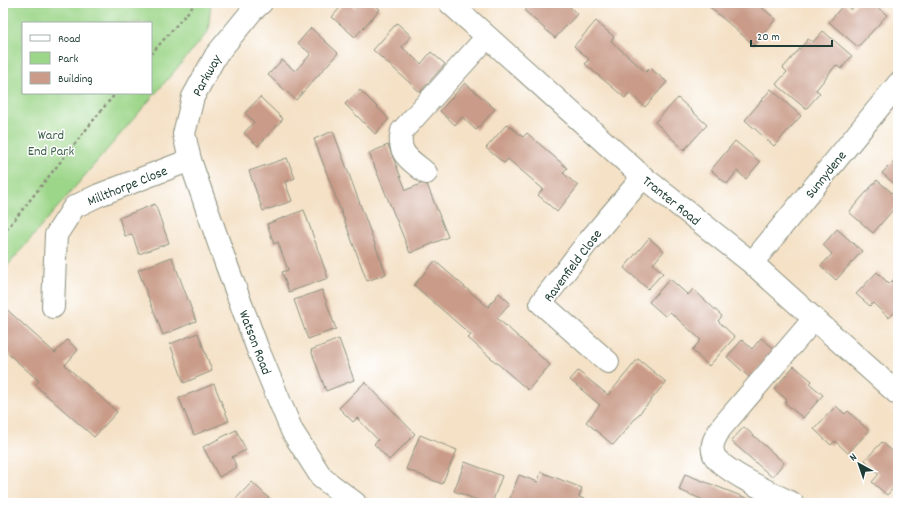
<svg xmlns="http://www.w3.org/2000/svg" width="901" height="506" font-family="Dekko,sans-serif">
	<rect width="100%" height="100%" fill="#fff"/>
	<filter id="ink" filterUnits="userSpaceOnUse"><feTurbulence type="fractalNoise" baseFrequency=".025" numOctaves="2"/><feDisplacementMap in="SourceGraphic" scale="8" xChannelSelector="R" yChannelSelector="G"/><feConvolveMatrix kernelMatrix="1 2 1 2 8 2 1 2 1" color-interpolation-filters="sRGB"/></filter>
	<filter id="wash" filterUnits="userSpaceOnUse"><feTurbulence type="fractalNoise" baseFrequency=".012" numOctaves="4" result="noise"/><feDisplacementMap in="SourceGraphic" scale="16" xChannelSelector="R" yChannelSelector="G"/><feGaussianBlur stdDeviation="0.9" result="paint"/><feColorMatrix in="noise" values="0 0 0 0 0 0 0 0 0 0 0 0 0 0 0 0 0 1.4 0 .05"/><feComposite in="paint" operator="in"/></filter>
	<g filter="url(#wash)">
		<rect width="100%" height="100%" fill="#f4e1c6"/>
		<path fill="#9cd689" stroke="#5e8a5e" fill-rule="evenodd" d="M 3,3 L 211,3 L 208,32 L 3,271 ZM 23,23 L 151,23 L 151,93 L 23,93 Z"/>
		<g id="blocks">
			<g fill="#c99b88">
				<polygon points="344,3 349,3 355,8 359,3 372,3 380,9 355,37 332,17"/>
				<polygon points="532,3 566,3 577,14 555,38 525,11"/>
				<polygon points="705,3 756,3 776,19 754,45"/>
				<polygon points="857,3 872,3 887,15 858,47 829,22 844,4 851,10"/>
				<polygon points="596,21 614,37 611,41 646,72 650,68 667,82 645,107 629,93 625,98 585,64 589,59 574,46"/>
				<polygon points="397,23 411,36 402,47 421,64 431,52 445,64 420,92 373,50"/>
				<polygon points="311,28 338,53 296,100 268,75 282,60 295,71 311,54 298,43"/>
				<polygon points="823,31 852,56 841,69 836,65 816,90 820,93 806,109 776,84 787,72 783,68 808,39 813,42"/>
				<polygon points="465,83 495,109 476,130 462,117 455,125 440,111"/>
				<polygon points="771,89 801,116 774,146 745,120"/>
				<polygon points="360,90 389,119 375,134 345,104"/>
				<polygon points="260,97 283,119 258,146 244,133 254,122 245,113"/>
				<polygon points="678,98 707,125 684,150 655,122"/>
				<polygon points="507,124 523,137 527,133 567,168 563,173 578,186 557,212 538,195 543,189 508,159 504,163 486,148"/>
				<polygon points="333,131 386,274 367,281 314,139"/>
				<polygon points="735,141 760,162 746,179 737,171 727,184 711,170"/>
				<polygon points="388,145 406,190 426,182 448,237 410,253 369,153"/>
				<polygon points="287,158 295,178 285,182 292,201 263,211 249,171"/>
				<polygon points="896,159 898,161 898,187 882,173"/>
				<polygon points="877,180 898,198 898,204 873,233 849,212"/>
				<polygon points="155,204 169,243 139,254 132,234 125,236 119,218"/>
				<polygon points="304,210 328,278 289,292 282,272 288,270 278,242 274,244 267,224"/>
				<polygon points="837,229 862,251 836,280 821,266 832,254 823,245"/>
				<polygon points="649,238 664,251 653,264 663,273 648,289 624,268"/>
				<polygon points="172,257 196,321 163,335 138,270"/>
				<polygon points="435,261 488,307 499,293 510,303 497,318 550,365 528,390 468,338 471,335 414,285"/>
				<polygon points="877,272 889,284 898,275 898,309 889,318 873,303 870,306 856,294"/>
				<polygon points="670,279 688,295 693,289 722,316 718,321 735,337 709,366 692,350 701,340 670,312 665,316 649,302"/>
				<polygon points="322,290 336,329 308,339 294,300"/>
				<polygon points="3,306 55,353 67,340 78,350 65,365 117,412 94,437 35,385 39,381 3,349"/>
				<polygon points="198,333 212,371 184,383 170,344"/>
				<polygon points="761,338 775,349 750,378 727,357 742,340 752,349"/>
				<polygon points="339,339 354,380 326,391 311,350"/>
				<polygon points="638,359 666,382 613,445 586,422 600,405 570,380 578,371 608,395"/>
				<polygon points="794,366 812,381 810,384 823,395 803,418 785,403 787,400 774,389"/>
				<polygon points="365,382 415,434 389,460 374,444 378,440 357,418 353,422 339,408"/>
				<polygon points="214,384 229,421 194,435 179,398"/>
				<polygon points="836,406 845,414 848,411 869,431 848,453 835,441 831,445 814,429"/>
				<polygon points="744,427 784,463 772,477 731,441"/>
				<polygon points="236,430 246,450 232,457 237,467 219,477 203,447"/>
				<polygon points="420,435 457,450 442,484 406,469"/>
				<polygon points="882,442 898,456 898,483 887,495 872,482 879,474 865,460"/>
				<polygon points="465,462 502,476 492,503 485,503 454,491"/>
				<polygon points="541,472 582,488 579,497 594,503 508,503 519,475 538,482"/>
				<polygon points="685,474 759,503 711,503 679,490"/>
				<polygon points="252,482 274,503 232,503"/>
			</g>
		</g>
	</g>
	<g filter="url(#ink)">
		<use href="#blocks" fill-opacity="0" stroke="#8a8f7d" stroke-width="1"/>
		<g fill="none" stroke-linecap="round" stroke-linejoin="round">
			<g stroke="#8a8f7d" stroke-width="24">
				<g id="minor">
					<polyline points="261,3 252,11 216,55 193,97 184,134 190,160 224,258 257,347 292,431 322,478 355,503"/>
					<polyline points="450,3 643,177 752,263 898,394"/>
					<path d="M 426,173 C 411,160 396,154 402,131 L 487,37"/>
					<polyline points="752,263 898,84"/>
					<polyline points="53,307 56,235 74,207 99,195 190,160"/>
					<polyline points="608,362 541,303 587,243 643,177"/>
					<path d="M 792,503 C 777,496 719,469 714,455 C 710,445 715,438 720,429 L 814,319"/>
				</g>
			</g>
			<g stroke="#8a8f7d" stroke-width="2.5" stroke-dasharray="3 3" stroke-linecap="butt">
				<polyline points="151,54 196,3"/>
				<polyline points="3,234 104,107 116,93"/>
			</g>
			<use href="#minor" stroke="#fff" stroke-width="22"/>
		</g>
	</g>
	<g text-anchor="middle" stroke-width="3" stroke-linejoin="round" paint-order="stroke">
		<g font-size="14" fill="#1f3d34" stroke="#fff">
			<text transform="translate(206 75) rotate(-61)" y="5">Parkway</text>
			<text transform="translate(825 174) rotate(-51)" y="5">Sunnydene</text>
			<text transform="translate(127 185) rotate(-22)" y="5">Millthorpe Close</text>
			<text transform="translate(672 200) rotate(39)" y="5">Tranter Road</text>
			<text transform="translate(572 265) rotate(-53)" y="5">Ravenfield Close</text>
			<text transform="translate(256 342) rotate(69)" y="5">Watson Road</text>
		</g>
		<g font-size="14" fill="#3e6349" stroke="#fff">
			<text x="51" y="139">Ward<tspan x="51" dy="16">End Park</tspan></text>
		</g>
	</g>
	<rect width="901" height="506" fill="none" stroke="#fff" stroke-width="16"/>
	<rect x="22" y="22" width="130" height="72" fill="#ffffff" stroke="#a5b1ae"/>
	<rect x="30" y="35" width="20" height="6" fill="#ffffff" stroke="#a5b1ae"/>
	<text x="58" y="42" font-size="12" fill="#1f3d34">Road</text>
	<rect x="30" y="52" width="20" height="12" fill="#9cd689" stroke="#a5b1ae"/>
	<text x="58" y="62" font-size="12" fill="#1f3d34">Park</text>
	<rect x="30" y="72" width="20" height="12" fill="#c99b88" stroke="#a5b1ae"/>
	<text x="58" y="82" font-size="12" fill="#1f3d34">Building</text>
	<g transform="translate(859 464) rotate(320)" stroke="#ffffff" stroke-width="3" paint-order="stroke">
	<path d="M0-3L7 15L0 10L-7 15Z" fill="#1f3d34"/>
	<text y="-6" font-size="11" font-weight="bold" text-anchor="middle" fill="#1f3d34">N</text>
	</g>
	<path d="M751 40v6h81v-6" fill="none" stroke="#1f3d34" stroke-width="2"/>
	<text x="757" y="40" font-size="12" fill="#1f3d34" stroke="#ffffff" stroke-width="3" paint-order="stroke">20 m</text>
</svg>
